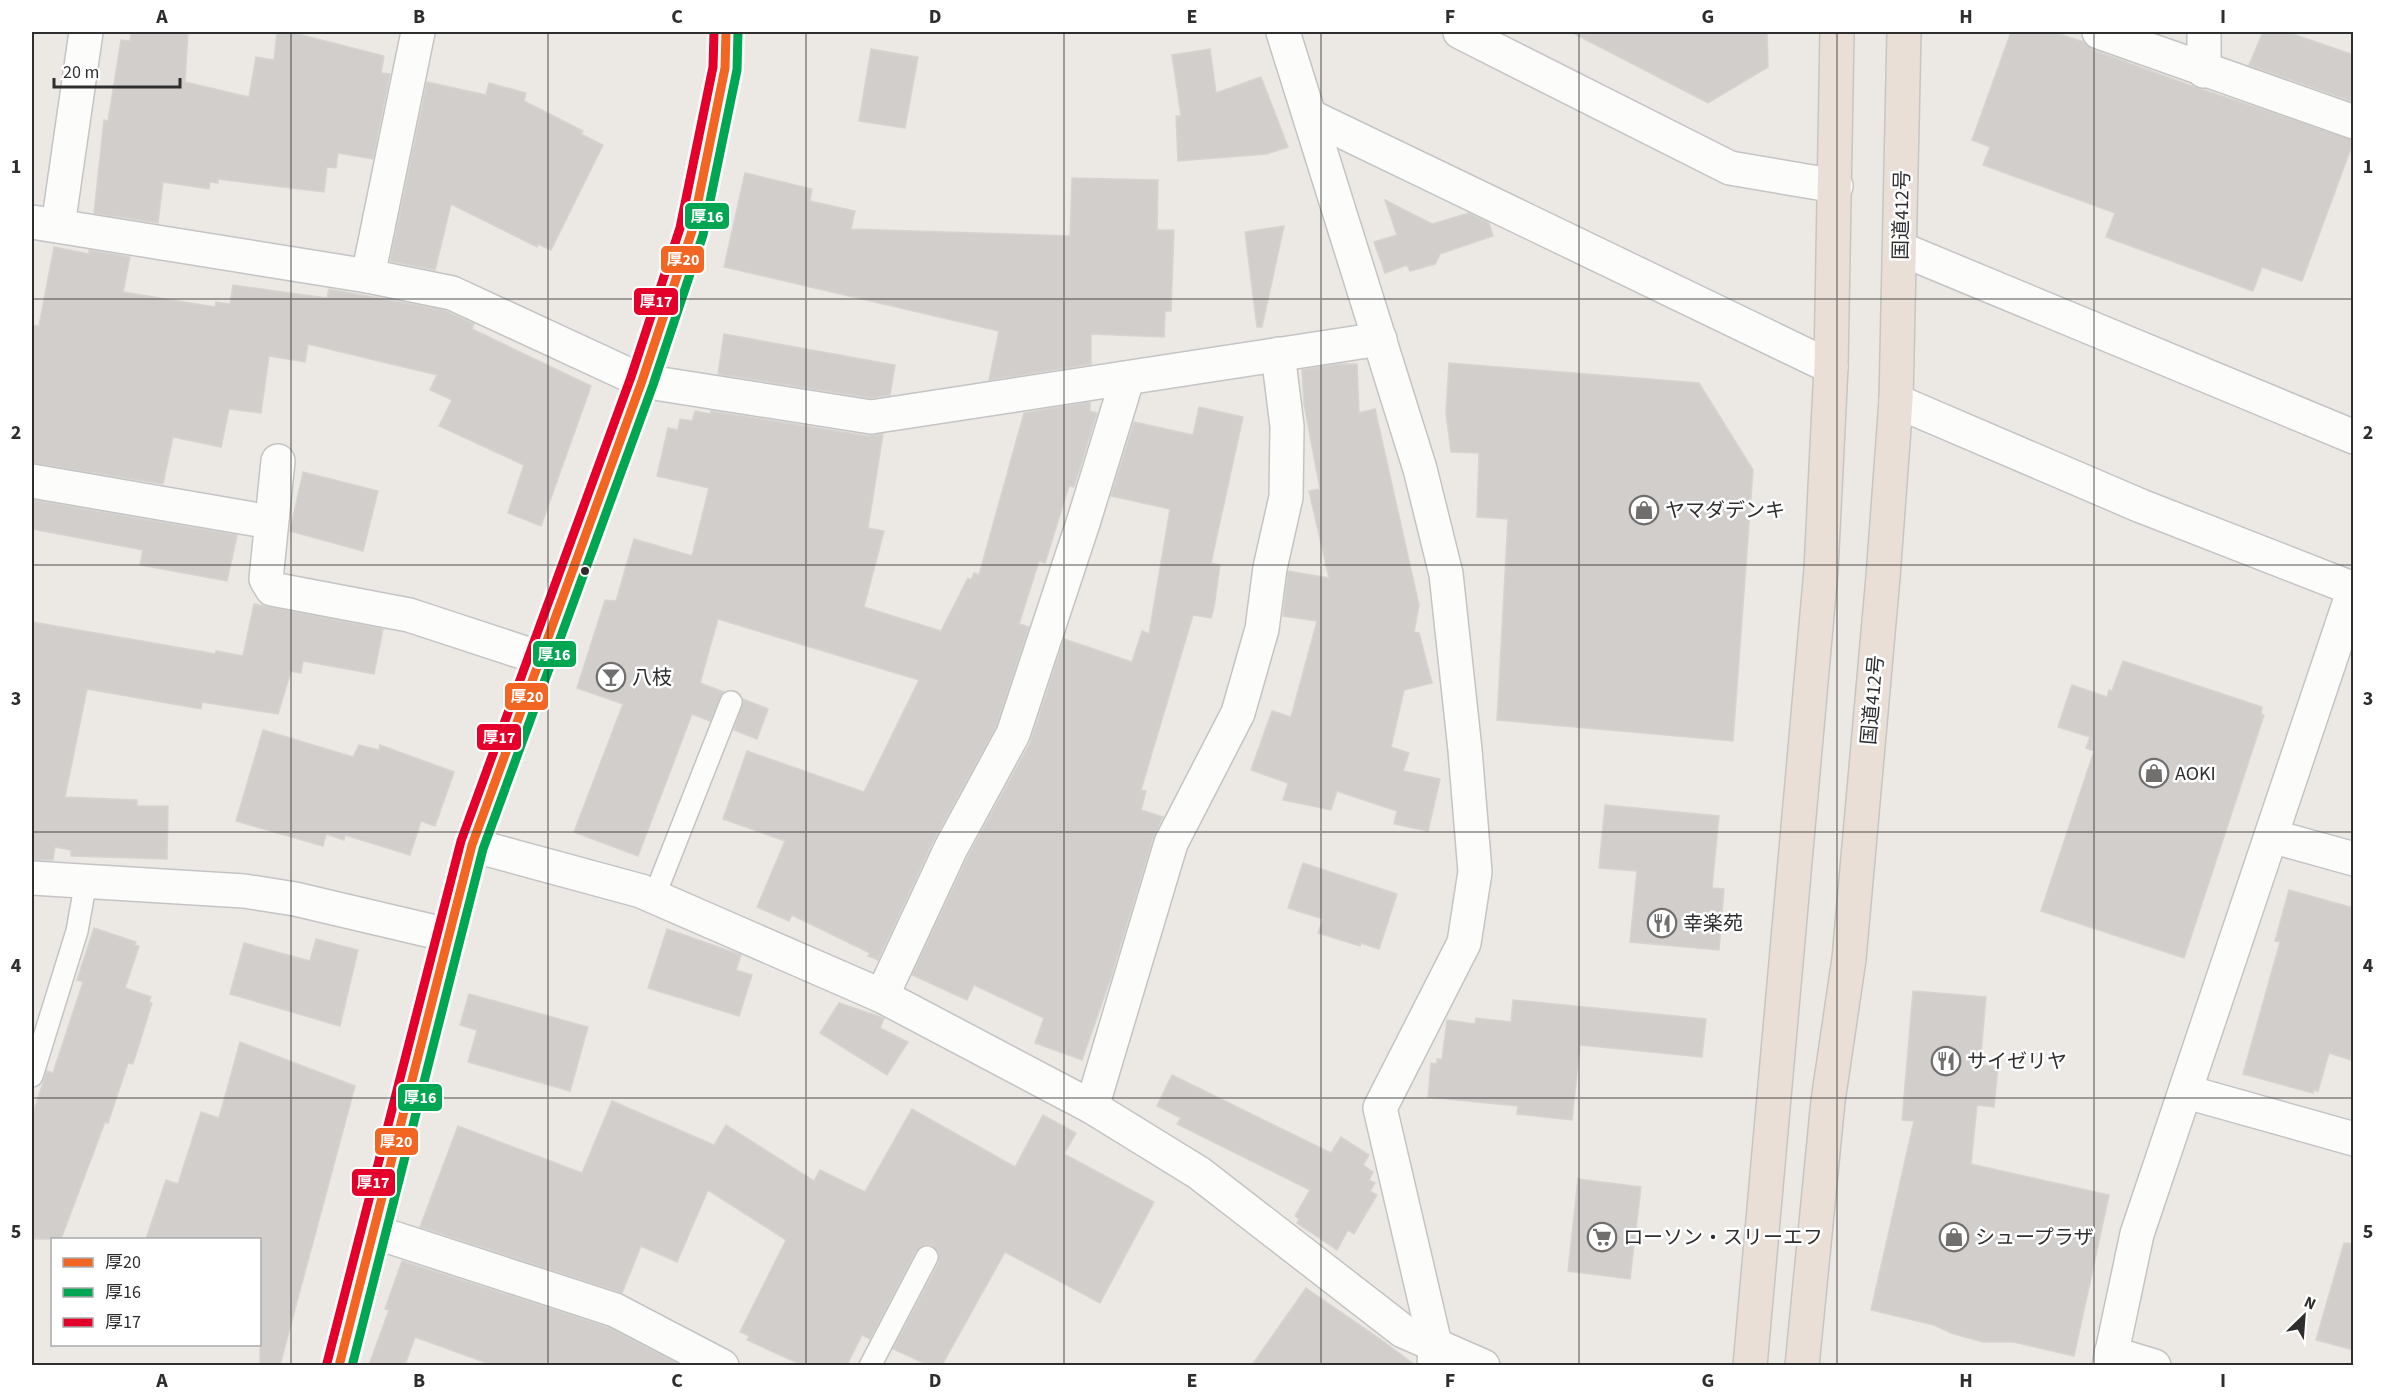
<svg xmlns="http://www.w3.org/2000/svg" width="2385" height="1397" font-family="'Source Sans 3','Noto Sans JP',sans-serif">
	<rect width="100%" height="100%" fill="#ece8e4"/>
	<g fill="#d1cecb" stroke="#d7d4d0" stroke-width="1.5">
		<polygon points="131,32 188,32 185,82 249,97 256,57 274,60 277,32 290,32 384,56 381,73 390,74 373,159 338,153 336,168 327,167 324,192 218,179 218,183 210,182 209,189 163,182 158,223 94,213 104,120 108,121 121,40 130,41"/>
		<polygon points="1571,32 1767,32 1768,67 1708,103"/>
		<polygon points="2011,32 2053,32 2084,42 2093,50 2195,87 2354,140 2302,281 2262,267 2253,291 2106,237 2115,213 1983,165 1990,147 1972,140"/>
		<polygon points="2263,32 2287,32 2354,55 2354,102 2249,65"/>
		<polygon points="871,49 918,57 905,128 859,121"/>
		<polygon points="1210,49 1216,93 1261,77 1288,147 1267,154 1178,161 1176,116 1181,116 1172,55"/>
		<polygon points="427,82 486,95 489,83 526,93 524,101 583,131 581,134 603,145 551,250 538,244 537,247 451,204 435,270 390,261"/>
		<polygon points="745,173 812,189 810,201 855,211 851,229 1070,236 1072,178 1158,180 1157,230 1174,230 1171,311 1165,311 1164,337 1091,334 1091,364 989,380 999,331 724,267"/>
		<polygon points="1385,200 1432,224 1469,213 1489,223 1493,236 1440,254 1435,264 1410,271 1407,265 1385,273 1374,242 1397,235"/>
		<polygon points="1284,226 1262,327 1257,327 1245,232"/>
		<polygon points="54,247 89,254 89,250 130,257 123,292 215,307 216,302 230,304 233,285 327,298 329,289 444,310 474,324 472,329 591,386 541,526 508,513 524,465 439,426 452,400 430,390 437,375 308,344 305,362 269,356 261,413 229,409 221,447 173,437 163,484 32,463 32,325 39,326"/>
		<polygon points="724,334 895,365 890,395 871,398 718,374"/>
		<polygon points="1449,363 1699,383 1753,470 1733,741 1497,720 1508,519 1477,517 1479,453 1451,452 1446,413"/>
		<polygon points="1339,364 1357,364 1359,413 1375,409 1419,605 1414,632 1419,633 1432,683 1404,690 1391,747 1409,753 1403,771 1440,779 1428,831 1394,824 1397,811 1337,791 1331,810 1283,800 1288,783 1251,770 1272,711 1291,717 1317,621 1283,616 1288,571 1329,578 1309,491 1320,489 1304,404 1302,370"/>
		<polygon points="1090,402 1090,411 1097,413 1074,487 1069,486 1045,563 1039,561 1019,624 1029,627 996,727 934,840 878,960 868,956 870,953 792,915 789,921 757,907 785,841 723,819 747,751 864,792 919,680 718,619 700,683 724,692 710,721 692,714 638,856 574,832 623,704 577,688 605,600 616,601 634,539 692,556 709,488 657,476 668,428 678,430 680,419 692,421 695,411 710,414 711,411 868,436 883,434 868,528 884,531 864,607 941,631 968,578 971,580 974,573 979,575 1024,413"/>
		<polygon points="1199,407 1243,417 1211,563 1220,565 1214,607 1211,618 1193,615 1141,790 1146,791 1141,810 1163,817 1153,838 1111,977 1082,1060 1035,1043 1044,1018 974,985 967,1000 912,975 968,856 1030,743 1064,639 1132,662 1142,631 1149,634 1170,509 1111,496 1134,422 1193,435"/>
		<polygon points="303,472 378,491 363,551 290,531"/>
		<polygon points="32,500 237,535 227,581 140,565 143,550 32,529"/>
		<polygon points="254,604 383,629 374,674 303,661 301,673 291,671 278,714 202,702 201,709 87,689 65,797 137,800 137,806 168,806 167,859 71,856 71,850 55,847 53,860 32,860 32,622 216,654 216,651 243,656"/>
		<polygon points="2123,661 2262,707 2261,714 2264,715 2184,958 2041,911 2094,751 2086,748 2090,737 2058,727 2072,685 2107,697 2109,690 2112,691"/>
		<polygon points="743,699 768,709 757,739 734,730"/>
		<polygon points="263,730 353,757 359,745 379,750 380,745 454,772 435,826 421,821 410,855 345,835 344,840 326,834 323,846 236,821"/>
		<polygon points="1605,805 1719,816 1712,888 1724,889 1719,950 1630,942 1637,871 1599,868"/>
		<polygon points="1303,863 1397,894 1379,949 1361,943 1360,946 1318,933 1323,919 1288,908"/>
		<polygon points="2289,890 2354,908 2354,1061 2329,1053 2318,1091 2314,1090 2313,1093 2243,1074 2280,942 2275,941"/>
		<polygon points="94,928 136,942 134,945 139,946 125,988 151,997 149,1002 152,1003 133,1064 128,1063 108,1123 105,1122 61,1239 32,1239 32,1116 47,1071 53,1073 83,982 77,980"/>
		<polygon points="667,929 741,955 736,970 752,975 739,1016 648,988"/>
		<polygon points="316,939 358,950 340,1026 230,994 244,943 310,961"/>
		<polygon points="1913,991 1986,997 1980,1065 1998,1067 1994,1107 1977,1105 1971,1164 2109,1195 2074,1356 2014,1342 1983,1342 1951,1333 1934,1325 1871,1310 1914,1121 1902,1120"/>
		<polygon points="469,994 588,1027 570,1091 468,1062 477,1030 460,1025"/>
		<polygon points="1513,1000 1706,1019 1702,1057 1580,1045 1572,1120 1517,1114 1518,1106 1428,1097 1431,1063 1437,1064 1437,1059 1442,1059 1447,1020 1475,1024 1476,1018 1511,1022"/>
		<polygon points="839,1003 884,1018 880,1028 908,1042 887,1075 820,1033"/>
		<polygon points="240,1042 355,1086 280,1365 260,1365 260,1239 146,1239 166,1180 178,1184 201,1112 219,1118"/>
		<polygon points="1172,1075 1331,1153 1341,1137 1369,1155 1363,1165 1373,1172 1369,1180 1375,1183 1370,1191 1377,1195 1354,1234 1348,1230 1337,1250 1297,1223 1299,1219 1295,1216 1310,1190 1177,1124 1181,1118 1157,1106"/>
		<polygon points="612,1101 714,1145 726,1125 814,1181 820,1170 865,1192 912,1109 1015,1167 1043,1115 1076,1133 1064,1154 1154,1202 1100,1303 1005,1252 942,1365 928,1365 893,1349 939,1262 938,1251 932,1245 926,1244 916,1251 870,1339 862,1335 847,1365 802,1365 747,1340 749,1336 740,1332 786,1240 708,1190 677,1262 641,1246 622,1293 420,1227 458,1126 582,1173"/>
		<polygon points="1578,1179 1641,1187 1630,1279 1568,1271"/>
		<polygon points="2344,1243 2354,1244 2354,1350 2316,1340"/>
		<polygon points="402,1261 608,1327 681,1365 492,1365 415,1337 405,1365 369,1365 389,1310 385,1309"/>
		<polygon points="1306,1288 1380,1339 1415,1365 1252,1365"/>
	</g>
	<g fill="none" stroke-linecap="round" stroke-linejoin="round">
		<g stroke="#c5c4c5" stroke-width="24">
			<g id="lane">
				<polyline points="654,897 731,702"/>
				<polyline points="32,1076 77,931 86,881"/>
				<polyline points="870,1366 927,1257"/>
			</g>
		</g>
		<g stroke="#c5c4c5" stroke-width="36">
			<g id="street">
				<polyline points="1283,32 1420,469 1446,574 1465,750 1475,872 1464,943 1380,1108 1435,1344 1434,1366"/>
				<polyline points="1460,32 1730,168 1836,186"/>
				<polyline points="2099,32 2354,122"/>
				<polyline points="2204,71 2204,32"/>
				<polyline points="1312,117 1831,367"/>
				<polyline points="32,222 368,276 452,293 642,381 871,417 1380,339"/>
				<polyline points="58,226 86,32"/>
				<polyline points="1901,249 2354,437"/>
				<polyline points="368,276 418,32"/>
				<polyline points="1896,401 2141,506 2354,589"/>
				<polyline points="278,461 266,579 272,589 409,615 540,658"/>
				<polyline points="32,481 270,522"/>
				<polyline points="2271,836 2354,859"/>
				<polyline points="882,996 951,848 1013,734 1084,520 1127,380"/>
				<polyline points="2187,1092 2354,1139"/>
				<polyline points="1092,1107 1171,843 1238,713 1262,629 1270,568 1286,497 1287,426 1278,354"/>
				<polyline points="375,1232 615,1310 722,1366"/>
				<polyline points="2111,1353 2154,1366"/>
				<polyline points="2109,1366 2137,1234 2354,589"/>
			</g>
		</g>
		<g stroke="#c5c4c5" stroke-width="36">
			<g id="secondary">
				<polyline points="472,845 641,891 882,996 1092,1107 1199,1173 1403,1331 1483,1366"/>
				<polyline points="32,878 244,891 295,899 448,935"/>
			</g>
		</g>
		<g stroke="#c6c5c4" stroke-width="36">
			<polyline id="primary" points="339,1366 472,845 642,381 692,231 725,68 726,32"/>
		</g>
		<g stroke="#c6c5c4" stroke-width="36">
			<g id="highway">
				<polyline points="1750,1366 1821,570 1831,367 1837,32"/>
				<polyline points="1802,1366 1828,1101 1849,959 1883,577 1896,401 1904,32"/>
			</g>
		</g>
		<use href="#lane" stroke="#fcfcfb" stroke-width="21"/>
		<use href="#street" stroke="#fcfcfb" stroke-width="33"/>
		<use href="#secondary" stroke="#fcfcfb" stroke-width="33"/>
		<use href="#primary" stroke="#e8e4d6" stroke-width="33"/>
		<use href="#highway" stroke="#eadfd6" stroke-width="33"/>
		<g stroke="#fff" stroke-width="14">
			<polyline id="bus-1" points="339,1366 472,845 642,381 692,231 725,68 726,32"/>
		</g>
		<g stroke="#fff" stroke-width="14">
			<polyline id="bus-2" points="352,1366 483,849 653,385 703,235 737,70 738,32"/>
		</g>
		<g stroke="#fff" stroke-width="14">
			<polyline id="bus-3" points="327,1363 461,841 631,377 680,228 713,67 714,32"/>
		</g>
		<use href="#bus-1" stroke="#f26522" stroke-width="9"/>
		<use href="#bus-2" stroke="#00a651" stroke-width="9"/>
		<use href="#bus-3" stroke="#e4002b" stroke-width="9"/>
	</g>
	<path fill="none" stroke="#2e2e2e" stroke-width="1.5" stroke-opacity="0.55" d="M 291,32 L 291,1366M 548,32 L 548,1366M 806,32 L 806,1366M 1064,32 L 1064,1366M 1321,32 L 1321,1366M 1579,32 L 1579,1366M 1837,32 L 1837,1366M 2094,32 L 2094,1366M 32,299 L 2354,299M 32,565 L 2354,565M 32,832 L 2354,832M 32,1098 L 2354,1098"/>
	<defs>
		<g id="shop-ring" transform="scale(1.5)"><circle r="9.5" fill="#fff" stroke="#706f6e" stroke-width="1.5"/><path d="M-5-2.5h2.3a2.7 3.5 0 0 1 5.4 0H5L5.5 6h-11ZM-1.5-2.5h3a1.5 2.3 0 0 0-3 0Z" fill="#706f6e"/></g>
		<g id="bar-ring" transform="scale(1.5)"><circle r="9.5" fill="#fff" stroke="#706f6e" stroke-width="1.5"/><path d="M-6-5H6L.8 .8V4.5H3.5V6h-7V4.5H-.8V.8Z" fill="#706f6e"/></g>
		<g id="restaurant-ring" transform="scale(1.5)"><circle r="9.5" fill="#fff" stroke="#706f6e" stroke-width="1.5"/><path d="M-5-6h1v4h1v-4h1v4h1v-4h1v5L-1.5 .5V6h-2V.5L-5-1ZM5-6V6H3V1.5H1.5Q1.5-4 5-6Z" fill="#706f6e"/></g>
		<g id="supermarket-ring" transform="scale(1.5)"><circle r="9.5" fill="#fff" stroke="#706f6e" stroke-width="1.5"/><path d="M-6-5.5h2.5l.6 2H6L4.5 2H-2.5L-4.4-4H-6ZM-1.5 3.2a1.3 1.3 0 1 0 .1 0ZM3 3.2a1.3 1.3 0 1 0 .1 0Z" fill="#706f6e"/></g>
	</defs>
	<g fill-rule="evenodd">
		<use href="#shop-ring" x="1644" y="510"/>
		<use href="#bar-ring" x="611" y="677"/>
		<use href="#shop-ring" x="2154" y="773"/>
		<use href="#restaurant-ring" x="1662" y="923"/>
		<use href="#restaurant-ring" x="1946" y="1061"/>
		<use href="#supermarket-ring" x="1602" y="1237"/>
		<use href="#shop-ring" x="1954" y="1237"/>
	</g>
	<circle fill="#2e2e2e" stroke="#fff" stroke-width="2" cx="585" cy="571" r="5"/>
	<g text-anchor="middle" stroke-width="5" stroke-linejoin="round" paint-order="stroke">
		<g font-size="20" fill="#2e2e2e" stroke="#fff">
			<text transform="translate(1901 215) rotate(-89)" y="7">国道412号</text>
			<text transform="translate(1872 700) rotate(-85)" y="7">国道412号</text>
		</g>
		<g font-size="20" fill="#2e2e2e" stroke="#fff" text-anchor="start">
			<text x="1665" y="517">ヤマダデンキ</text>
			<text x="632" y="684">八枝</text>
			<text x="2175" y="780">AOKI</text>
			<text x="1683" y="930">幸楽苑</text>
			<text x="1967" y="1068">サイゼリヤ</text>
			<text x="1623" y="1244">ローソン・スリーエフ</text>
			<text x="1975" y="1244">シュープラザ</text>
		</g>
	</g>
	<g stroke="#fff" stroke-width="2">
		<rect x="684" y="202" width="46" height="28" rx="6" fill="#00a651"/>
		<rect x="660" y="245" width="45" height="29" rx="6" fill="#f26522"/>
		<rect x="633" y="287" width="46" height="29" rx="6" fill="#e4002b"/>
		<rect x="532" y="640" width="45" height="28" rx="6" fill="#00a651"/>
		<rect x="504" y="682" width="45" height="29" rx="6" fill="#f26522"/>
		<rect x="476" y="723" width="46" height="28" rx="6" fill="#e4002b"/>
		<rect x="397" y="1083" width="46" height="29" rx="6" fill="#00a651"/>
		<rect x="374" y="1127" width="45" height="29" rx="6" fill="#f26522"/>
		<rect x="351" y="1168" width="45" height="29" rx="6" fill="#e4002b"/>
	</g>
	<g font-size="16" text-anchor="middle" font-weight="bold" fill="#fff">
		<text x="707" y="222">厚16</text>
		<text x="683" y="265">厚20</text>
		<text x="656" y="307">厚17</text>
		<text x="554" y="660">厚16</text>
		<text x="527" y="702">厚20</text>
		<text x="499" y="743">厚17</text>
		<text x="420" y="1103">厚16</text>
		<text x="396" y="1147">厚20</text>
		<text x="373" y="1188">厚17</text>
	</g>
	<rect width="2385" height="1397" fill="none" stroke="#ffffff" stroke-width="66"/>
	<rect x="51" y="1238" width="210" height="108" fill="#ffffff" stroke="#ababab" stroke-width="1.5"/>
	<rect x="63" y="1258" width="30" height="9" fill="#f26522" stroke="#ababab" stroke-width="1.5"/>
	<text x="105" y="1268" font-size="18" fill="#2e2e2e">厚20</text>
	<rect x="63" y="1288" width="30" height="9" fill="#00a651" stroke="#ababab" stroke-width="1.5"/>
	<text x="105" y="1298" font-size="18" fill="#2e2e2e">厚16</text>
	<rect x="63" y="1318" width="30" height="9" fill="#e4002b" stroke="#ababab" stroke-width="1.5"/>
	<text x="105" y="1328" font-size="18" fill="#2e2e2e">厚17</text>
	<g transform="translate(2304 1316) rotate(25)" stroke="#ffffff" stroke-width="4.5" paint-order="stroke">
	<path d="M0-4.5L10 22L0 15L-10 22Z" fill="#2e2e2e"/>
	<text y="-9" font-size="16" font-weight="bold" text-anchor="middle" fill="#2e2e2e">N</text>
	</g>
	<path d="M54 78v9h126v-9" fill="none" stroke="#2e2e2e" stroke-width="3"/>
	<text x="63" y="78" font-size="18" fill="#2e2e2e" stroke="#ffffff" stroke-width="4.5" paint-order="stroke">20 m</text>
	<rect x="33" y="33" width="2319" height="1331" fill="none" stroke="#2e2e2e" stroke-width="2"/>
	<g font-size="20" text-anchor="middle" font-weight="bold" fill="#2e2e2e">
		<text x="162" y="23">A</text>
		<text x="419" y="23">B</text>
		<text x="677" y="23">C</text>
		<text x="935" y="23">D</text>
		<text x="1192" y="23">E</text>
		<text x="1450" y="23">F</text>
		<text x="1708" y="23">G</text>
		<text x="1966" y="23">H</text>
		<text x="2223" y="23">I</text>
		<text x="16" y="173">1</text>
		<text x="2368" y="173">1</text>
		<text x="16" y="439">2</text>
		<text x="2368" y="439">2</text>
		<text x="16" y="705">3</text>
		<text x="2368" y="705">3</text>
		<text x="16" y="972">4</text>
		<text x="2368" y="972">4</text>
		<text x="16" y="1238">5</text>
		<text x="2368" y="1238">5</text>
		<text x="162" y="1387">A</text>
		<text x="419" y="1387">B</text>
		<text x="677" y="1387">C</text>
		<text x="935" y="1387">D</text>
		<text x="1192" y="1387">E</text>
		<text x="1450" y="1387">F</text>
		<text x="1708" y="1387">G</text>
		<text x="1966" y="1387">H</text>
		<text x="2223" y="1387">I</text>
	</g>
</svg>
